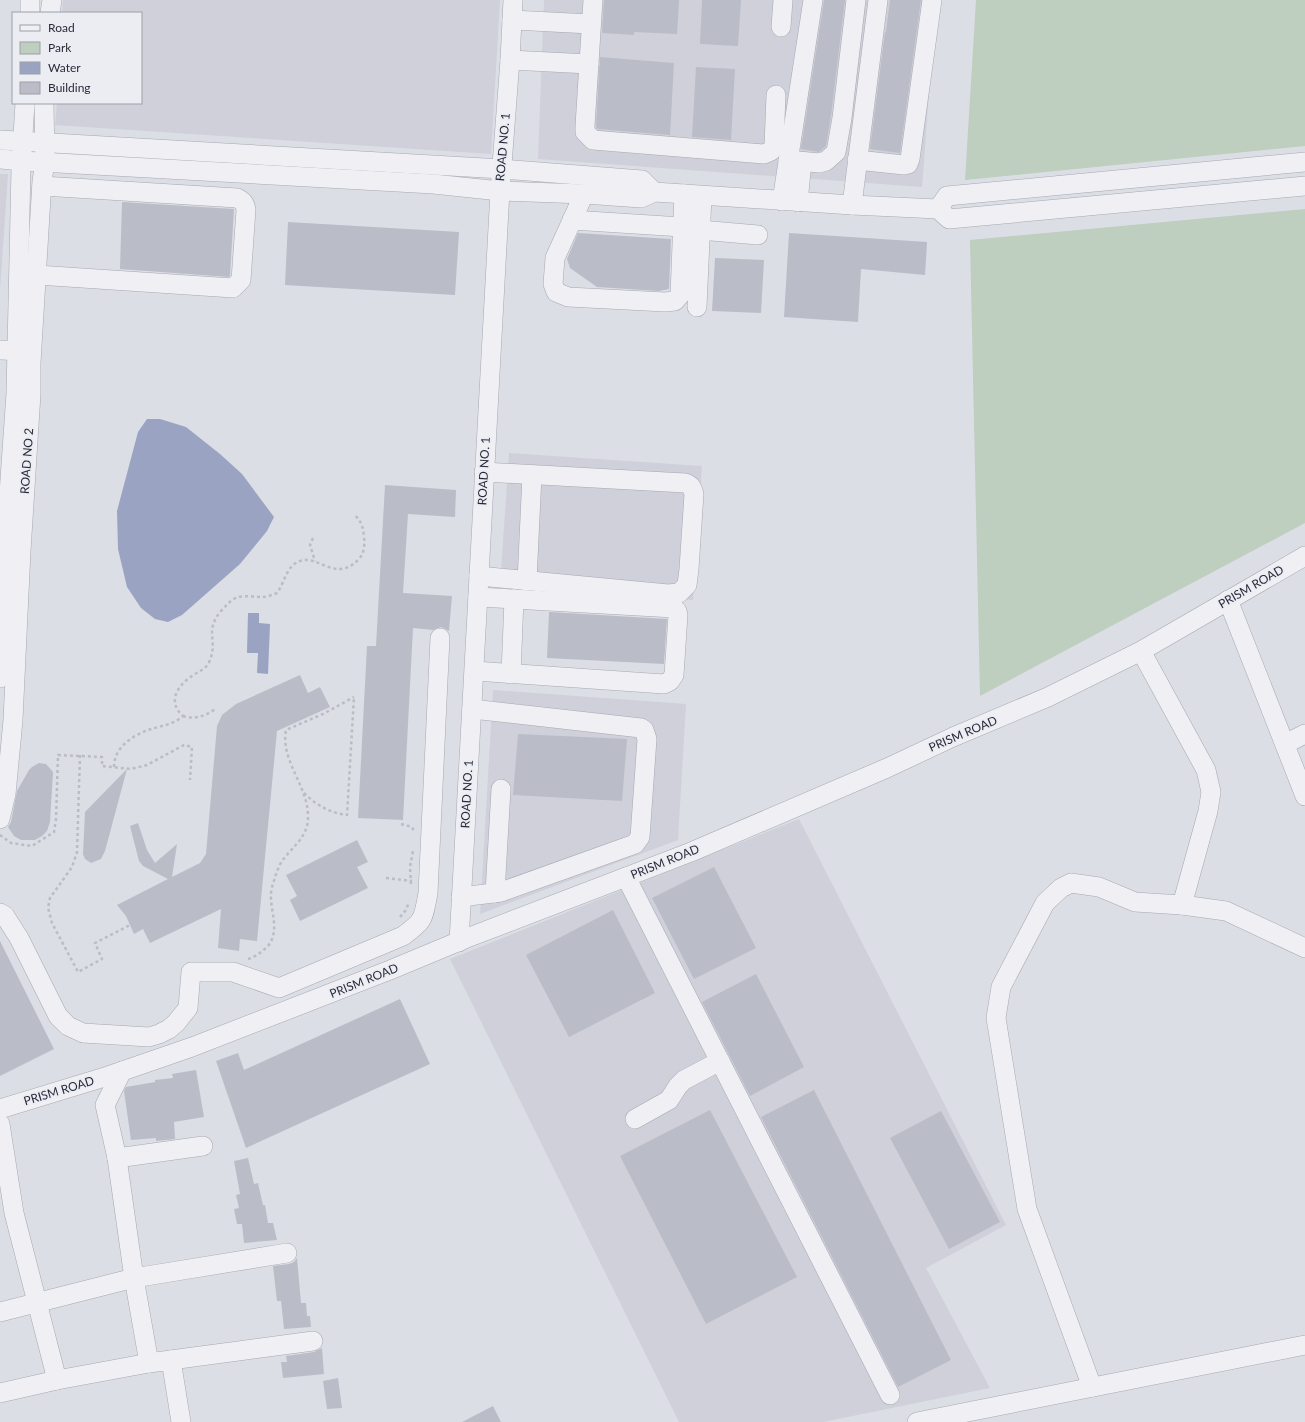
<svg xmlns="http://www.w3.org/2000/svg" width="1305" height="1422" font-family="Lato,sans-serif">
	<rect width="100%" height="100%" fill="#dcdee5"/>
	<g fill="#cfd0da">
		<polygon points="63,0 500,0 491,154 55,125 57,103 141,103 141,13 62,13"/>
		<polygon points="544,0 936,0 922,187 538,159"/>
		<polygon points="0,174 8,174 0,290"/>
		<polygon points="509,453 702,466 693,600 500,586"/>
		<polygon points="493,690 686,704 678,840 480,914"/>
		<polygon points="799,819 1006,1225 926,1268 990,1388 823,1422 679,1422 450,959"/>
	</g>
	<g fill="#becebf">
		<polygon points="976,0 1305,0 1305,146 965,180"/>
		<polygon points="1305,209 1305,523 980,696 970,240"/>
	</g>
	<g fill="#9aa3c2">
		<polygon points="147,419 160,419 186,427 220,454 242,474 274,517 267,531 240,564 182,615 168,622 155,619 141,608 127,587 118,549 117,511 138,432"/>
		<polygon points="248,613 259,613 259,623 270,624 268,674 257,673 258,653 247,653"/>
	</g>
	<g fill="#babcc7">
		<polygon points="604,0 679,0 677,34 634,32 634,35 602,33"/>
		<polygon points="702,0 741,0 738,46 700,44"/>
		<polygon points="824,0 845,0 831,116 826,146 819,152 801,149"/>
		<polygon points="890,0 921,0 900,153 870,149 885,32 886,32"/>
		<polygon points="600,57 674,63 670,135 598,129 596,127"/>
		<polygon points="696,67 735,69 731,140 692,137"/>
		<polygon points="122,202 234,209 230,275 229,277 120,269"/>
		<polygon points="288,222 459,232 455,295 285,285"/>
		<polygon points="578,233 671,239 669,289 659,291 597,287 570,268 567,259"/>
		<polygon points="789,233 927,242 925,275 861,269 858,322 784,317"/>
		<polygon points="715,258 764,260 761,313 712,311"/>
		<polygon points="385,485 456,490 455,517 408,514 403,593 452,596 449,631 441,627 433,630 413,628 403,820 358,818 367,646 376,646"/>
		<polygon points="549,612 667,619 664,664 547,658"/>
		<polygon points="300,675 308,693 320,687 330,707 277,731 257,941 240,939 239,951 218,948 221,909 150,943 143,929 134,934 126,916 117,905 168,879 143,866 139,861 130,826 138,823 147,850 155,863 177,844 172,877 200,863 206,854 217,726 222,715 236,704"/>
		<polygon points="518,734 627,739 622,801 513,795"/>
		<polygon points="39,763 46,764 53,772 50,822 47,831 42,836 35,840 21,840 14,836 8,827 11,822 17,791 29,770 32,767"/>
		<polygon points="127,769 105,851 101,859 91,863 85,859 83,854 85,812"/>
		<polygon points="357,840 368,862 357,867 368,888 300,921 290,900 297,896 286,875"/>
		<polygon points="714,867 756,948 694,979 652,898"/>
		<polygon points="613,910 655,993 569,1037 526,955"/>
		<polygon points="0,941 54,1049 0,1076"/>
		<polygon points="756,974 804,1067 750,1096 702,1002"/>
		<polygon points="400,999 430,1064 246,1148 216,1061 238,1053 244,1070"/>
		<polygon points="196,1070 204,1117 174,1122 175,1139 156,1141 156,1138 131,1140 124,1091 126,1087 155,1082 155,1080 173,1078 172,1074"/>
		<polygon points="814,1090 951,1360 898,1387 761,1117"/>
		<polygon points="710,1110 797,1277 706,1324 620,1156"/>
		<polygon points="941,1111 1000,1222 949,1249 890,1138"/>
		<polygon points="248,1158 254,1184 258,1183 263,1205 265,1205 268,1223 273,1223 277,1240 244,1243 242,1224 237,1224 234,1209 239,1208 236,1195 240,1194 234,1161"/>
		<polygon points="297,1258 301,1303 306,1303 307,1316 310,1316 311,1327 284,1329 281,1301 277,1301 273,1266 289,1264 294,1262"/>
		<polygon points="322,1348 324,1374 283,1378 281,1362 287,1362 286,1356 314,1352"/>
		<polygon points="338,1378 342,1408 327,1409 323,1381"/>
		<polygon points="493,1406 501,1422 462,1422"/>
	</g>
	<g fill="none" stroke-linecap="round" stroke-linejoin="round">
		<g stroke="#a6a8b2" stroke-width="20">
			<g id="minor">
				<polyline points="593,0 585,126 585,132 593,140 764,154 771,151 774,146 776,95"/>
				<polyline points="30,13 30,0"/>
				<polyline points="50,13 52,0"/>
				<polyline points="512,20 591,24"/>
				<polyline points="781,27 783,0"/>
				<polyline points="510,60 589,64"/>
				<polyline points="0,140 502,169 642,180 654,192"/>
				<polyline points="0,159 22,161 433,184 500,191 584,194 641,198 654,192 852,205 938,209 949,219 1305,186"/>
				<polyline points="788,160 819,163 826,161 836,152 842,118 856,0"/>
				<polyline points="857,160 904,165 908,164 910,159 932,0"/>
				<polyline points="584,194 555,258 553,284 556,292 568,297 665,302 675,301 680,295 684,194"/>
				<polyline points="782,201 813,0"/>
				<polyline points="798,202 802,162"/>
				<polyline points="852,205 878,0"/>
				<polyline points="938,209 947,196 1305,162"/>
				<polyline points="572,220 682,227"/>
				<polyline points="700,230 758,235"/>
				<path d="M 37,275 L 233,288 L 241,280 L 246,210 C 245,203 243,201 237,198 L 42,186"/>
				<polyline points="697,307 702,196"/>
				<polyline points="0,350 29,351"/>
				<path d="M 479,576 L 668,594 L 679,593 L 687,585 L 689,569 L 694,494 C 692,487 691,485 685,483 L 484,472"/>
				<polyline points="527,581 532,475"/>
				<polyline points="1228,600 1305,796"/>
				<polyline points="1141,651 1206,770 1211,792 1208,811 1182,905"/>
				<polyline points="475,671 664,684 670,681 674,675 678,615 677,611 674,608 478,597"/>
				<polyline points="511,674 514,599"/>
				<polyline points="0,678 5,551 16,393 21,168 25,103"/>
				<polyline points="1285,744 1305,734"/>
				<polyline points="0,819 6,794 13,720 21,551 31,394 31,363 42,181 45,162 44,103"/>
				<polyline points="626,877 890,1395"/>
				<polyline points="495,893 501,789"/>
				<polyline points="461,897 501,892 635,844 640,837 647,739 644,730 641,728 472,709"/>
				<path d="M 0,913 L 5,916 L 19,938 L 58,1016 L 68,1026 L 83,1033 L 149,1037 L 159,1034 L 169,1029 L 176,1023 L 188,1008 L 191,972 L 233,972 L 279,988 L 403,936 C 425,920 423,919 428,893 L 440,638"/>
				<polyline points="459,942 500,191 510,60 513,0"/>
				<polyline points="122,1071 105,1105 117,1158 134,1278 149,1363 171,1360 181,1422"/>
				<polyline points="0,1109 108,1076 192,1047 390,970 467,938 691,852 887,768 953,737 1048,697 1141,651 1305,556"/>
				<polyline points="635,1119 669,1100 678,1086 684,1080 720,1061"/>
				<polyline points="0,1124 14,1213 57,1380"/>
				<polyline points="117,1158 203,1146"/>
				<polyline points="0,1312 134,1278 287,1253"/>
				<polyline points="171,1360 313,1341"/>
				<polyline points="1092,1387 1027,1209 996,1018 1001,987 1045,903 1061,888 1071,883 1099,887 1135,902 1182,905 1226,911 1305,948"/>
				<polyline points="0,1393 57,1380 149,1363"/>
				<polyline points="917,1422 1305,1345"/>
			</g>
		</g>
		<g stroke="#bbbcc4" stroke-width="2.5" stroke-dasharray="3 3" stroke-linecap="butt">
			<polyline points="313,538 310,545 315,561"/>
			<path d="M 183,716 C 194,720 206,716 215,709"/>
			<polyline points="80,755 77,852 72,867 50,898 48,908 52,923 78,972 102,959 95,943 130,925"/>
			<path d="M 114,767 C 114,747 133,735 151,729 C 161,726 175,724 183,716 C 167,702 177,686 192,676 C 199,671 207,669 210,660 C 218,640 204,631 221,611 C 225,607 228,603 232,600 C 241,594 252,597 262,597 C 267,597 272,595 277,593 C 285,582 286,566 300,561 C 318,554 335,583 358,560 C 364,554 365,546 364,537 C 363,527 362,523 355,515"/>
			<path d="M 304,793 C 316,805 330,813 347,815 L 354,697"/>
			<polyline points="401,824 412,827 414,831"/>
			<polyline points="0,835 11,843 32,846 54,832 56,819 58,755 102,757 102,766 131,769 147,765 184,745 192,747 190,780"/>
			<polyline points="386,878 412,881"/>
			<polyline points="411,884 410,867 413,851"/>
			<polyline points="400,917 406,910 409,902"/>
			<path d="M 248,959 C 255,957 262,952 268,946 C 282,928 267,907 272,887 C 275,878 277,869 282,861 C 292,847 308,837 308,818 C 309,786 280,761 286,730 L 323,714 L 354,697"/>
		</g>
		<use href="#minor" stroke="#efeff4" stroke-width="19"/>
	</g>
	<g text-anchor="middle" stroke-width="3.5" stroke-linejoin="round" paint-order="stroke">
		<g font-size="12" fill="#282a3a" stroke="#ebedf3">
			<text transform="translate(503 147) rotate(-85)" y="4">ROAD NO. 1</text>
			<text transform="translate(27 461) rotate(-86)" y="4">ROAD NO 2</text>
			<text transform="translate(484 471) rotate(-87)" y="4">ROAD NO. 1</text>
			<text transform="translate(1251 587) rotate(-30)" y="4">PRISM ROAD</text>
			<text transform="translate(963 734) rotate(-23)" y="4">PRISM ROAD</text>
			<text transform="translate(467 794) rotate(-87)" y="4">ROAD NO. 1</text>
			<text transform="translate(665 862) rotate(-22)" y="4">PRISM ROAD</text>
			<text transform="translate(364 981) rotate(-22)" y="4">PRISM ROAD</text>
			<text transform="translate(59 1091) rotate(-17)" y="4">PRISM ROAD</text>
		</g>
	</g>
	<rect x="12" y="12" width="130" height="92" fill="#ebedf3" stroke="#9d9fa9"/>
	<rect x="20" y="25" width="20" height="6" fill="#efeff4" stroke="#9d9fa9"/>
	<text x="48" y="32" font-size="12" fill="#282a3a">Road</text>
	<rect x="20" y="42" width="20" height="12" fill="#becebf" stroke="#9d9fa9"/>
	<text x="48" y="52" font-size="12" fill="#282a3a">Park</text>
	<rect x="20" y="62" width="20" height="12" fill="#9aa3c2" stroke="#9d9fa9"/>
	<text x="48" y="72" font-size="12" fill="#282a3a">Water</text>
	<rect x="20" y="82" width="20" height="12" fill="#babcc7" stroke="#9d9fa9"/>
	<text x="48" y="92" font-size="12" fill="#282a3a">Building</text>
</svg>
